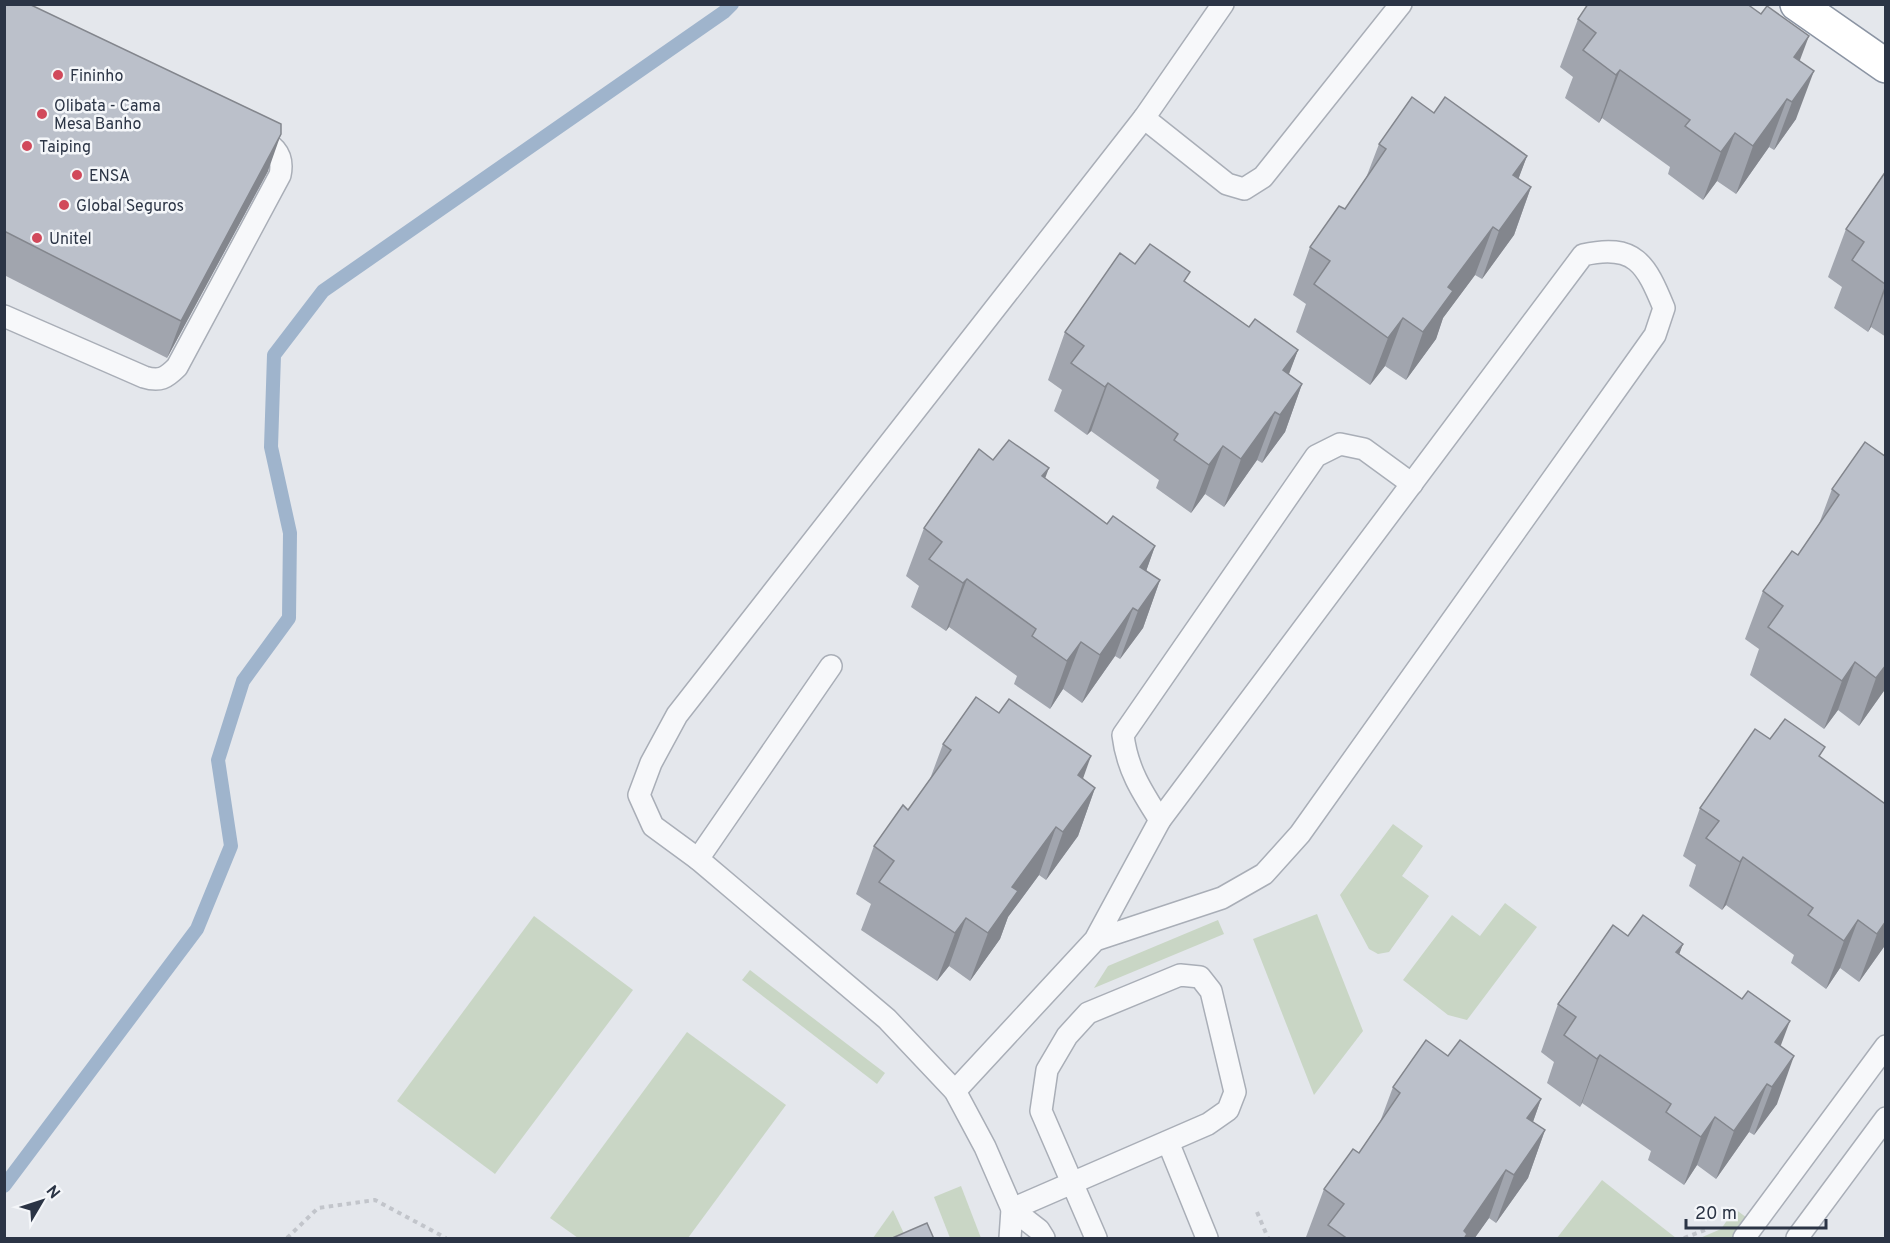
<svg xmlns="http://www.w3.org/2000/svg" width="1890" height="1243" font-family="Overpass,sans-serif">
	<rect width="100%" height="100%" fill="#e4e7ec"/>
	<g fill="#c9d6c5">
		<polygon points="1393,824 1423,846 1402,876 1429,896 1389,952 1378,954 1369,949 1340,895"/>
		<polygon points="1505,903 1537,927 1467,1020 1448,1015 1403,980 1452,915 1480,936"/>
		<polygon points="1317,914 1363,1031 1314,1095 1253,939"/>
		<polygon points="534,916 633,990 495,1174 397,1101"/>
		<polygon points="1218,920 1224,934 1094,988 1108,966"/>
		<polygon points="750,970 885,1073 877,1084 742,980"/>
		<polygon points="687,1032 786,1105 688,1238 578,1238 550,1218"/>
		<polygon points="1602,1180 1676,1238 1557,1238"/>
		<polygon points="961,1186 981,1238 950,1238 934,1197"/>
		<polygon points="1735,1209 1762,1229 1754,1238 1700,1238 1721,1229"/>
		<polygon points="893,1210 906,1238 873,1238"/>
	</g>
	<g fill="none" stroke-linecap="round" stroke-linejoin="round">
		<polyline stroke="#9fb4cc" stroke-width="14" points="4,1186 197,929 231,846 218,760 243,681 289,618 290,533 271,447 274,355 323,291 724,12 732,4"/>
		<g stroke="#a9aeb7" stroke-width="24">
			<g id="lane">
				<polyline points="1144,118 1227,184 1244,189 1263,177 1401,4"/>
				<path d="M 4,316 L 144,377 C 160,382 166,378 177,367 L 280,175 C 285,152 271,144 252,134"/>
				<path d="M 1160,820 C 1142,792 1127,769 1123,735 L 1316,456 L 1340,444 L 1364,449 L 1412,484"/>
				<polyline points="698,859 831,666"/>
				<path d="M 955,1091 L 1095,940 L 1160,820 L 1583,255 C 1635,243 1646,264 1664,308 L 1655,335 L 1300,834 L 1264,874 L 1222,898 L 1095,940"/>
				<polyline points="1168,1142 1207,1238"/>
				<polyline points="1012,1209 1208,1124 1228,1110 1235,1092 1211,991 1200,977 1180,975 1088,1013 1067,1036 1047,1070 1041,1111 1096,1238"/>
				<polyline points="1012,1209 1039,1230 1044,1238"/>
				<polyline points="1010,1238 1012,1209 985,1147 955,1091 887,1019 698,859 653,826 639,795 651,763 677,715 1144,118 1223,4"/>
				<polyline points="1744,1238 1886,1046"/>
				<polyline points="1797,1238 1886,1118"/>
			</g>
		</g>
		<g stroke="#8b94a3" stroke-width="36">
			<polyline id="highway" points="1797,4 1886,66"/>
		</g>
		<g stroke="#c2c5cb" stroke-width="4" stroke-dasharray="4.5 4.5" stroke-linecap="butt">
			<polyline points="1257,1212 1268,1238"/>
			<polyline points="287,1238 318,1208 375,1200 446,1238"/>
			<polyline points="1684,1238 1705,1230"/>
		</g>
		<use href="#lane" stroke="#f7f8fa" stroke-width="21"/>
		<use href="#highway" stroke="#fff" stroke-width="33"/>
	</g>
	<g fill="#a1a5ae">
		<polygon points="4,4 268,171 167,358 4,275"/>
		<polygon points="1578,19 1800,61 1796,119 1774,150 1769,147 1736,194 1717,181 1703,200 1668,174 1670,167 1602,118 1599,123 1565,98 1573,77 1560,67"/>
		<polygon points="1434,113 1527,156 1518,179 1531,187 1514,235 1482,279 1475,275 1443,318 1436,339 1406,380 1385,366 1370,385 1296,332 1306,304 1293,295 1310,247 1345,209 1366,178 1379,144"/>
		<polygon points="1886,171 1886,337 1871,327 1868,332 1834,308 1842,287 1828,277 1846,229"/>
		<polygon points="1135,264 1186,282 1249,327 1298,350 1288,375 1302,384 1285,432 1262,463 1257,460 1224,507 1205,494 1191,513 1156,488 1159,480 1091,431 1087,435 1054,411 1062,390 1048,380 1065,332"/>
		<polygon points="1886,457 1886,688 1859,726 1838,710 1824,729 1750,675 1759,649 1745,639 1763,591 1798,555 1819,524 1832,489"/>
		<polygon points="993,460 1045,479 1107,524 1155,546 1146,571 1160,580 1143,628 1120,659 1115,656 1082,703 1063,689 1050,709 1014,684 1017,676 949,627 946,631 911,607 919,586 906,576 924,528"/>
		<polygon points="1770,739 1821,757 1886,944 1859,982 1840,968 1826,989 1791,963 1794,955 1726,905 1722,910 1689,886 1696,865 1683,856 1700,808"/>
		<polygon points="943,744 1083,779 1095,788 1078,836 1046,880 1039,875 1008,917 1000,939 970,981 949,966 937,981 861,930 871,904 856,894 874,846 908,810 930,779"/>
		<polygon points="1628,936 1683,944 1679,954 1781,1046 1777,1104 1754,1135 1749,1132 1716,1179 1697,1165 1684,1185 1648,1160 1651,1151 1582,1103 1580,1107 1547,1083 1554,1062 1541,1052 1558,1004"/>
		<polygon points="1448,1056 1541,1099 1533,1122 1545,1130 1528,1178 1496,1223 1489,1218 1474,1239 1308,1239 1306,1237 1324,1189 1359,1153 1380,1122 1393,1087"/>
	</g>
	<g fill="#83868d">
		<polygon points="1809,36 1791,84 1794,57"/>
		<polygon points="1620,70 1602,118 1599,123 1616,75"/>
		<polygon points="1814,71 1796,119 1774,150 1792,102"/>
		<polygon points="1787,99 1769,147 1736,194 1753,146"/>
		<polygon points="1735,133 1717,181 1703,200 1721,152"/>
		<polygon points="281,134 268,171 167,358 181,321"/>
		<polygon points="1527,156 1509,204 1513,175"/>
		<polygon points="1531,187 1514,235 1482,279 1499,231"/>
		<polygon points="1493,227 1475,275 1443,318 1436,339 1406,380 1423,332 1448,287"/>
		<polygon points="1886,283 1886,288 1871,327 1868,332"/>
		<polygon points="1403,318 1385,366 1370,385 1388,338"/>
		<polygon points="1298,350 1280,398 1283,370"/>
		<polygon points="1108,383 1091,431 1087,435 1105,387"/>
		<polygon points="1302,384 1285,432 1262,463 1280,415"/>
		<polygon points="1275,412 1257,460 1224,507 1241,459"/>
		<polygon points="1223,446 1205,494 1191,513 1209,465"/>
		<polygon points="1049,468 1031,516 1042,476"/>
		<polygon points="1155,546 1138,594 1140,567"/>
		<polygon points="967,579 949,627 946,631 963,583"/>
		<polygon points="1160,580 1143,628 1120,659 1138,611"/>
		<polygon points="1133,608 1115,656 1082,703 1100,655"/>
		<polygon points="1081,642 1063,689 1050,709 1067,661"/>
		<polygon points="1855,662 1838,710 1824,729 1842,681"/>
		<polygon points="1886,665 1886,688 1859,726 1876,678"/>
		<polygon points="1091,756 1074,804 1078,775"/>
		<polygon points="1095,788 1078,836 1046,880 1063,832"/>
		<polygon points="1056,827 1039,875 1008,917 1000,939 970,981 988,933 1012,887"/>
		<polygon points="1743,857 1726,905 1722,910 1740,862"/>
		<polygon points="966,918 949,966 937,981 955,933"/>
		<polygon points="1858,920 1840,968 1826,989 1844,941"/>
		<polygon points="1886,921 1886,944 1859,982 1877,934"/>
		<polygon points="1683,944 1665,992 1676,952"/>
		<polygon points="1790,1021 1772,1069 1775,1042"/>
		<polygon points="1600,1055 1582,1103 1580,1107 1597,1059"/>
		<polygon points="1794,1056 1777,1104 1754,1135 1772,1087"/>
		<polygon points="1767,1084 1749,1132 1716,1179 1734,1131"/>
		<polygon points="1541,1099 1524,1147 1527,1118"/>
		<polygon points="1715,1117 1697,1165 1684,1185 1701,1137"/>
		<polygon points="1545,1130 1528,1178 1496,1223 1514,1175"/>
		<polygon points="1506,1170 1489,1218 1474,1239 1461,1239 1464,1231"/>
	</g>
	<g fill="#bbc0ca" stroke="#83868d" stroke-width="1.5">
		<polygon points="4,4 29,4 281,124 281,134 181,321 4,231"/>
		<polygon points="1588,4 1747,4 1761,14 1767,6 1809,36 1794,57 1814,71 1792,102 1787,99 1753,146 1735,133 1721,152 1685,126 1690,120 1620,70 1616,75 1583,50 1596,33 1578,19"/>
		<polygon points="1412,97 1434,113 1445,97 1527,156 1513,175 1531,187 1499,231 1493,227 1448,287 1453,291 1423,332 1403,318 1388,338 1314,284 1330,261 1310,247 1339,206 1345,209 1386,149 1379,144"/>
		<polygon points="1886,171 1886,283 1885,284 1852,260 1864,242 1846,229"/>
		<polygon points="1150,244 1190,272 1184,281 1249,327 1255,319 1298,350 1283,370 1302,384 1280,415 1275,412 1241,459 1223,446 1209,465 1174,440 1178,434 1108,383 1105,387 1071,363 1084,346 1065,332 1120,253 1135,264"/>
		<polygon points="1009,440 1049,468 1042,476 1107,524 1113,516 1155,546 1140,567 1160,580 1138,611 1133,608 1100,655 1081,642 1067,661 1032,636 1036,629 967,579 963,583 929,559 942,542 924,528 979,449 993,460"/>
		<polygon points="1865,442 1886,457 1886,665 1876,678 1855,662 1842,681 1768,627 1783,606 1763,591 1792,551 1798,555 1839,495 1832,489"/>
		<polygon points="976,697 999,713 1009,699 1091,756 1078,775 1095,788 1063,832 1056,827 1012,887 1018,891 988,933 966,918 955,933 879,882 894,861 874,846 903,805 908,810 951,750 943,744"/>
		<polygon points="1785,719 1825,747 1819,756 1884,803 1886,801 1886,921 1877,934 1858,920 1844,941 1808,915 1813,908 1743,857 1740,862 1706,838 1719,821 1700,808 1755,729 1770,739"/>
		<polygon points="1643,915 1683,944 1676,952 1742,999 1748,991 1790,1021 1775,1042 1794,1056 1772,1087 1767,1084 1734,1131 1715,1117 1701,1137 1666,1112 1671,1104 1600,1055 1597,1059 1564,1035 1576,1017 1558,1004 1613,925 1628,936"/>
		<polygon points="1426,1040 1448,1056 1460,1040 1541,1099 1527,1118 1545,1130 1514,1175 1506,1170 1464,1231 1467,1234 1464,1239 1348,1239 1328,1225 1344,1204 1324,1189 1353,1149 1359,1153 1400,1093 1393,1087"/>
		<polygon points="927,1223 934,1239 890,1239"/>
	</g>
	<g fill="#d1495b" stroke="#f4f6f9" stroke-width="2">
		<circle cx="58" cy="75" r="6"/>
		<circle cx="42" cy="114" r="6"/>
		<circle cx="27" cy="146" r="6"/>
		<circle cx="77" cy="175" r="6"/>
		<circle cx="64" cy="205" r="6"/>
		<circle cx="37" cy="238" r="6"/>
	</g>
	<g text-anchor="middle" stroke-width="5" stroke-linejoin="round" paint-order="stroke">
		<g font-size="16" fill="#2b3445" stroke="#f4f6f9" text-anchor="start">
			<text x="70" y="81">Fininho</text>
			<text x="54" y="111">Olibata - Cama<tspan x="54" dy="18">Mesa Banho</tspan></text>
			<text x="39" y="152">Taiping</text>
			<text x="89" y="181">ENSA</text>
			<text x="76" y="211">Global Seguros</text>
			<text x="49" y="244">Unitel</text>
		</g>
	</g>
	<rect width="1890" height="1243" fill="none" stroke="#2b3445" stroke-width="12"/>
	<g transform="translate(42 1201) rotate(51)" stroke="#f4f6f9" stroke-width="4.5" paint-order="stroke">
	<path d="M0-4.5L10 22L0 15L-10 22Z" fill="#2b3445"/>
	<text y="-9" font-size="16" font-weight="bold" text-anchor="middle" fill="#2b3445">N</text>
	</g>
	<path d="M1686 1219v9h140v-9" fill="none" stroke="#2b3445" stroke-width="3"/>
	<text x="1695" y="1219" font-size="18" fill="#2b3445" stroke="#f4f6f9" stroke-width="4.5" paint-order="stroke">20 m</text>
</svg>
